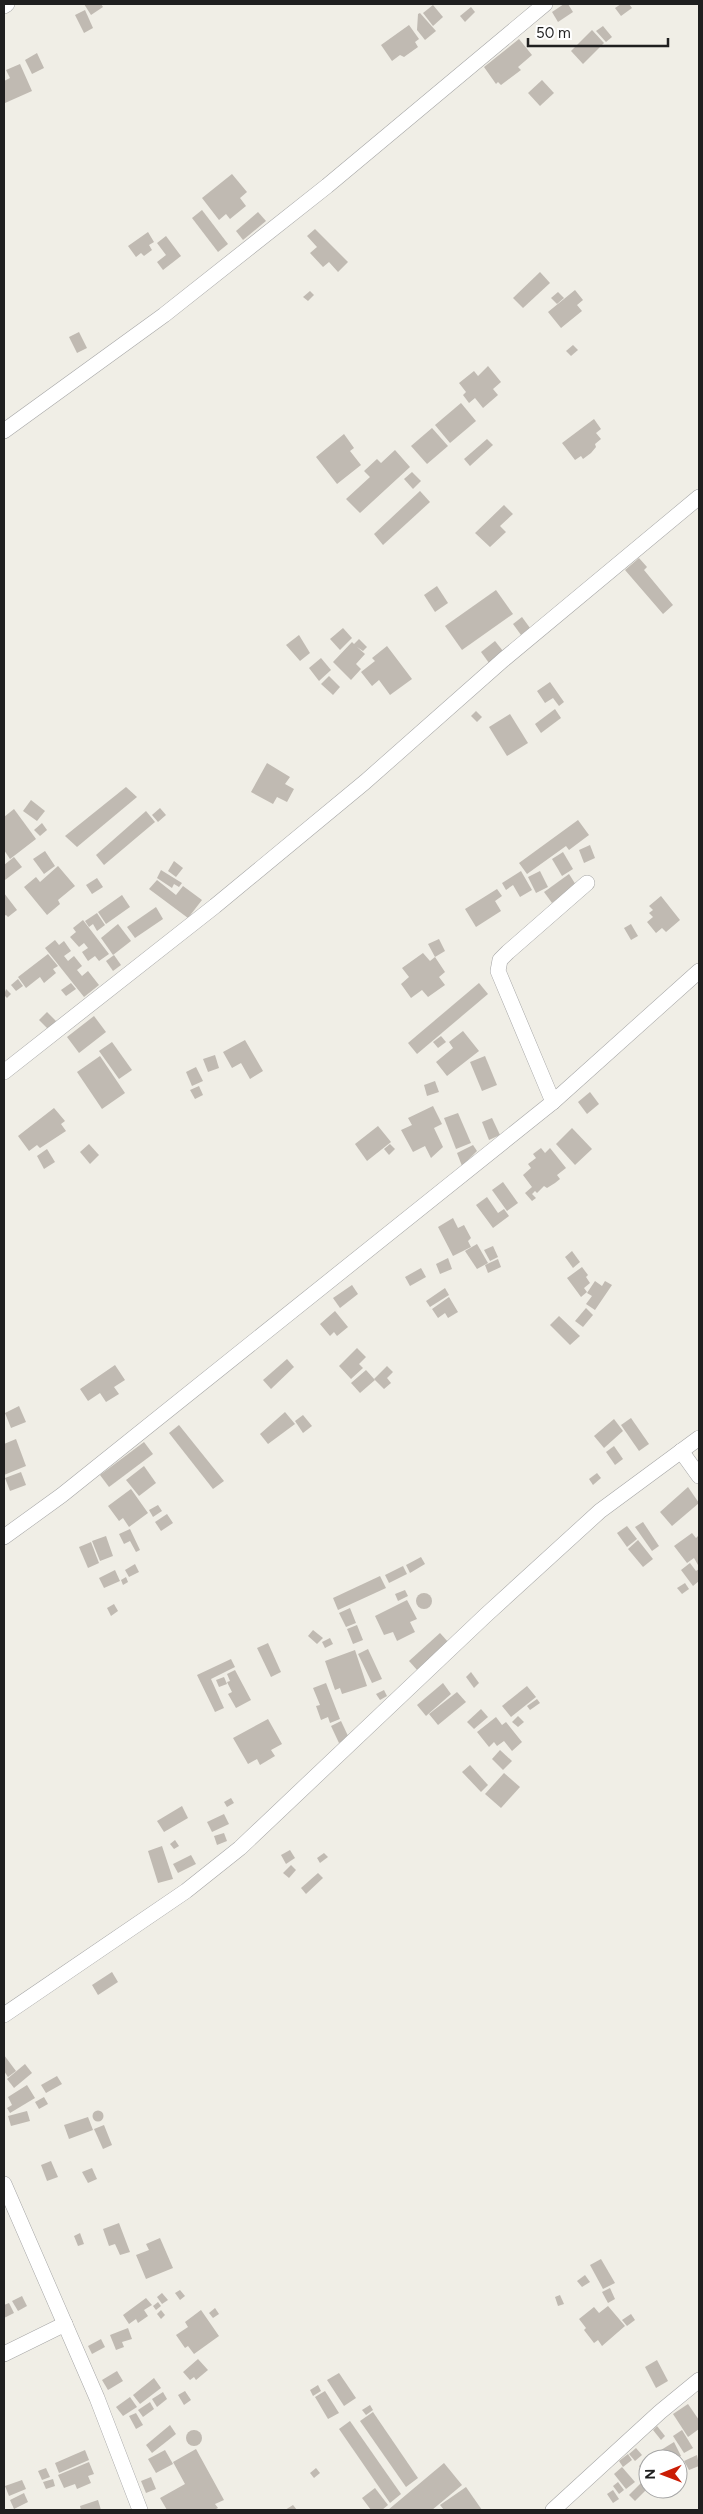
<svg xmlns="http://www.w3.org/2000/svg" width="703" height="2514" font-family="Figtree,sans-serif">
	<rect width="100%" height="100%" fill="#f0eee6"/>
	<g fill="#c0bab2">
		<polygon points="84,4 101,4 103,7 91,15"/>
		<polygon points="564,4 568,4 573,12 558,22 552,12"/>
		<polygon points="621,4 629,4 632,8 621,16 615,8"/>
		<polygon points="433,5 443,17 433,26 423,13"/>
		<polygon points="471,7 475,12 465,22 460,16"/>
		<polygon points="85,10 93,28 84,33 75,15"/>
		<polygon points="420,13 436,31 425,40 417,30 418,14"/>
		<polygon points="409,25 419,39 415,42 418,47 404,57 400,55 392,61 381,45"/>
		<polygon points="603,26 612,37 606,42 596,31"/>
		<polygon points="592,30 604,43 583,64 571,51"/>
		<polygon points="519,39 532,55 518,67 521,70 501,85 498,82 496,84 484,67"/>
		<polygon points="37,53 44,68 32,74 25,60"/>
		<polygon points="20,64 32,91 5,103 4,81 10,78 6,70"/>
		<polygon points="542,80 554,93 540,106 528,93"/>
		<polygon points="232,174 247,192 240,198 246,206 230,219 226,214 219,220 202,198"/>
		<polygon points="202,210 228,244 218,252 192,218"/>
		<polygon points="258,212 266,221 243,240 236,231"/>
		<polygon points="315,229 348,262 338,272 329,262 323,267 310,253 317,247 307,236"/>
		<polygon points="148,232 154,242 149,245 152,250 144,256 141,253 136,257 128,246"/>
		<polygon points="166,236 181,256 163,270 157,262 166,255 157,243"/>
		<polygon points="540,272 550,283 523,308 513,298"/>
		<polygon points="575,290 583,300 577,305 582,311 561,328 548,312"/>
		<polygon points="310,291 314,295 308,301 303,297"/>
		<polygon points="558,292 564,298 557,304 551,298"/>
		<polygon points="79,332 87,348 77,353 69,337"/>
		<polygon points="573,345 578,350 571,356 566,351"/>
		<polygon points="488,366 501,382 493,389 498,395 483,408 475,398 469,403 463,395 466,392 459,383 474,371 478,376"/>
		<polygon points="461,403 476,421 450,443 435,425"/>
		<polygon points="594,419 601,429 596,433 601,439 595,444 596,447 591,453 583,459 581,456 575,460 562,443"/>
		<polygon points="432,428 448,446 427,464 411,446"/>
		<polygon points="344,434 354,448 350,451 361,465 337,484 316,457"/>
		<polygon points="487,439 493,445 470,466 464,459"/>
		<polygon points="395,450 410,467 360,513 346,499 370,477 364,471 377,459 381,463"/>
		<polygon points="412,472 421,481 413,489 404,479"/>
		<polygon points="420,491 430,502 383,545 374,534"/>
		<polygon points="504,505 513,514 500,526 506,532 490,547 475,533"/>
		<polygon points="639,558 647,567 644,570 673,605 663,614 625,570"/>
		<polygon points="437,586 448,603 435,612 424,595"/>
		<polygon points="496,590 513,614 462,650 445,626"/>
		<polygon points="522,617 530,628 521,635 513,624"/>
		<polygon points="343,628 352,638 340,650 330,639"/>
		<polygon points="299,635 310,653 300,661 286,645"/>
		<polygon points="359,639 367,647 363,651 357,647 365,654 356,664 361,669 351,680 333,662 352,642 354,644"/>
		<polygon points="495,641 503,651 489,663 481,652"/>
		<polygon points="387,646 412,679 390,695 379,680 372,686 361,672 375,661 372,658"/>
		<polygon points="321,658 331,670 319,681 309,668"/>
		<polygon points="329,676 340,687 333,695 321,684"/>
		<polygon points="550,682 564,702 559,706 553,698 545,703 537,691"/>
		<polygon points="555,709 561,718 541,733 535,724"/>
		<polygon points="476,711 482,717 477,722 471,716"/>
		<polygon points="510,714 528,743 507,756 489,727"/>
		<polygon points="267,763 290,777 285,784 294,789 287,802 277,797 273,804 251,792"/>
		<polygon points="126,787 137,797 77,847 65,836"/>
		<polygon points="31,800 45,811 37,821 23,811"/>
		<polygon points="160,808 166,815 158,822 152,815"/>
		<polygon points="14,809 36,839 10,859 4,850 4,817"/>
		<polygon points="146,811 155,822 104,865 96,855"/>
		<polygon points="578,820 589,835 569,850 566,846 527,874 519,863"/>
		<polygon points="42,823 47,830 40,836 34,830"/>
		<polygon points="590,845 595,858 584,863 579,850"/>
		<polygon points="45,851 55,866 44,874 33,859"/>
		<polygon points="563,852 573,869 562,876 552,859"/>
		<polygon points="14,857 22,867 5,880 4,865"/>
		<polygon points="174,861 183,868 176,877 168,871"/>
		<polygon points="58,866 75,886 58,900 60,904 47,915 24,887 36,877 40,882"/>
		<polygon points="161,870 182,883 179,887 174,884 172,888 157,878"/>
		<polygon points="521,871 532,890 520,897 513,885 506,890 502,883"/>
		<polygon points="540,871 548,887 536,893 528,877"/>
		<polygon points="569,874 576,885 552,903 544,892"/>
		<polygon points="97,878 103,887 92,894 86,885"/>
		<polygon points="157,880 176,895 183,886 202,900 188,918 149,889"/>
		<polygon points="497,889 502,896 495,901 501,911 476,927 465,909"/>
		<polygon points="4,893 17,910 8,917 6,915 4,916"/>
		<polygon points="122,895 130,907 106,924 98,912"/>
		<polygon points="661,896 680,920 666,932 662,928 656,933 647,922 653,917 649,913 653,910 649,906"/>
		<polygon points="156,907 163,919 135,938 127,927"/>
		<polygon points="97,913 105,925 97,931 93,924 89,927 85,921"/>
		<polygon points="83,920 109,954 99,961 95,956 88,961 82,952 88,948 84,943 79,947 70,937 76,932 73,928"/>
		<polygon points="118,924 131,941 113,955 101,938"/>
		<polygon points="631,924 638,936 631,940 624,928"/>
		<polygon points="439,939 445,951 435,957 428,944"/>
		<polygon points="55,940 59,945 64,941 71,951 64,956 68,961 74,956 82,966 77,970 82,976 88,971 99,985 84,997 45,948"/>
		<polygon points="423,953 430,961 435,957 445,972 439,977 445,985 428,997 422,990 411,998 401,984 409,977 402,968"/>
		<polygon points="48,954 58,966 53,969 56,973 44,983 40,977 26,988 18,977"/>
		<polygon points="114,955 121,965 113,971 106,961"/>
		<polygon points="18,979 23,986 16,991 11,985"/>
		<polygon points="71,983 76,989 66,996 61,990"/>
		<polygon points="479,983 488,994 417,1054 408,1043"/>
		<polygon points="6,989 11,994 7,998 4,995"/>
		<polygon points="47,1012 56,1021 48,1029 39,1020"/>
		<polygon points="94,1016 106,1032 79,1053 67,1037"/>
		<polygon points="463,1031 479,1051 447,1076 436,1062 453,1048 449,1042"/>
		<polygon points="441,1036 446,1042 438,1048 433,1042"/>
		<polygon points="245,1040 263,1071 250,1079 241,1063 232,1068 223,1052"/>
		<polygon points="112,1042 132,1070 119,1079 99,1051"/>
		<polygon points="215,1055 219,1068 208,1072 203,1059"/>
		<polygon points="100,1056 125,1093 102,1109 77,1072"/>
		<polygon points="485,1056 497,1085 482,1091 470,1062"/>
		<polygon points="196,1067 203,1081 192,1086 186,1072"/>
		<polygon points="435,1081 439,1092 427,1096 424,1085"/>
		<polygon points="199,1086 203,1095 195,1099 190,1090"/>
		<polygon points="590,1092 599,1104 587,1114 578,1102"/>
		<polygon points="433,1106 442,1124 434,1128 443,1147 431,1158 425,1146 413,1152 401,1130 412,1125 408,1118"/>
		<polygon points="54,1108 65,1121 61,1124 66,1131 40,1148 37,1145 29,1151 18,1136"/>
		<polygon points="458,1113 471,1143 456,1149 444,1118"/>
		<polygon points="492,1118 500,1135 489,1140 482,1122"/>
		<polygon points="378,1126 391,1142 367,1161 355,1144"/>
		<polygon points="572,1128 592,1149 575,1165 556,1144"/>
		<polygon points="89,1144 99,1155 90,1164 80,1152"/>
		<polygon points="390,1144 395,1149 389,1155 384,1149"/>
		<polygon points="473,1145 477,1151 462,1166 457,1153"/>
		<polygon points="541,1148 545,1153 550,1148 566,1168 557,1175 560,1179 555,1183 547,1188 544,1186 537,1193 535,1191 532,1194 536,1198 532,1201 525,1193 532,1187 523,1175 531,1168 528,1164 536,1158 533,1154"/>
		<polygon points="47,1149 55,1162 44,1169 37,1156"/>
		<polygon points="503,1182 518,1203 507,1211 492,1190"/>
		<polygon points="487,1197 498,1213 504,1209 509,1216 493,1228 476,1205"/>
		<polygon points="453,1218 458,1228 464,1225 471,1238 468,1241 471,1247 453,1256 438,1227"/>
		<polygon points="477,1244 488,1263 477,1269 465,1251"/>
		<polygon points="493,1246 498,1257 490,1261 484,1250"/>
		<polygon points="572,1251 580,1262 573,1268 565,1257"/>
		<polygon points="448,1258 452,1269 440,1274 436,1264"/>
		<polygon points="498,1259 501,1267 488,1273 485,1265"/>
		<polygon points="582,1267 588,1275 586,1277 590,1283 584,1288 587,1292 581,1297 567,1278"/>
		<polygon points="421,1268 426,1277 410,1286 405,1277"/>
		<polygon points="595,1281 602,1286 605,1281 612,1285 595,1310 586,1304 592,1296 587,1293"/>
		<polygon points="352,1285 358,1294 340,1308 333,1298"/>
		<polygon points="445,1288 449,1295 430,1307 426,1301"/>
		<polygon points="449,1297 458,1312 448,1318 445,1313 438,1318 432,1309"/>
		<polygon points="586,1308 593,1315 583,1327 575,1321"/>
		<polygon points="335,1311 348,1327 337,1336 334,1332 330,1336 320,1324"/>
		<polygon points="559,1316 580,1336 570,1345 550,1325"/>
		<polygon points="357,1348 366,1357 359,1364 363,1368 351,1379 339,1366"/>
		<polygon points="287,1359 294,1367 271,1389 263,1380"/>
		<polygon points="115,1365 125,1380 114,1387 119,1394 106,1402 100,1393 88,1401 80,1389"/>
		<polygon points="387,1366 393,1372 387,1378 391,1383 384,1389 374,1379"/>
		<polygon points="366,1370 375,1380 360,1393 351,1383"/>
		<polygon points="19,1406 26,1422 11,1428 5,1413"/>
		<polygon points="285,1412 295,1424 268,1444 260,1434"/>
		<polygon points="303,1415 312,1426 303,1433 295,1421"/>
		<polygon points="631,1418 649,1444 639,1451 621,1425"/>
		<polygon points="614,1419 623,1431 604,1448 594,1436"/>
		<polygon points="179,1425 224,1481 213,1489 169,1433"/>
		<polygon points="16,1439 26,1466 4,1475 4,1444"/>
		<polygon points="144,1442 153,1454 109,1487 100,1475"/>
		<polygon points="614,1446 623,1459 615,1465 606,1452"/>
		<polygon points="144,1466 156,1483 139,1496 126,1480"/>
		<polygon points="21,1472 26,1485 10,1491 5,1478"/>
		<polygon points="597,1473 601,1478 593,1485 589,1479"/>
		<polygon points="688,1487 699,1503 672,1526 660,1512"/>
		<polygon points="131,1489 148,1513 129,1527 123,1518 119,1521 108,1506"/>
		<polygon points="158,1505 162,1511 153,1517 149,1510"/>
		<polygon points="167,1514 173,1523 161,1531 155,1522"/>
		<polygon points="643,1522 659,1546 652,1551 635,1527"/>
		<polygon points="627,1526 637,1539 627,1547 617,1533"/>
		<polygon points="130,1529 140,1550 136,1552 130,1541 124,1544 119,1534"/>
		<polygon points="692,1533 696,1538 699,1535 698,1565 694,1558 687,1563 674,1546"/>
		<polygon points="106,1536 113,1556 100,1561 92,1541"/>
		<polygon points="638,1540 653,1559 643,1567 628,1549"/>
		<polygon points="91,1542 99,1563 88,1568 79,1547"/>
		<polygon points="421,1557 425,1564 410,1573 406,1565"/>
		<polygon points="690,1563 696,1571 699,1569 699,1581 693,1586 681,1570"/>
		<polygon points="135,1564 139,1572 129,1577 125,1570"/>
		<polygon points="403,1566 407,1574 389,1583 385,1575"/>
		<polygon points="115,1570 120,1581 104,1588 99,1578"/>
		<polygon points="380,1576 386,1588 338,1610 333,1598"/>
		<polygon points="126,1577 128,1582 123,1585 121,1580"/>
		<polygon points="685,1583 689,1589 682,1594 677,1588"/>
		<polygon points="405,1590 408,1596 398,1601 395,1594"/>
		<circle cx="424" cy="1601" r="8"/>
		<polygon points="407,1600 417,1619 410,1622 415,1632 397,1641 393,1632 384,1635 375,1616"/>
		<polygon points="114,1604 118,1611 111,1616 107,1608"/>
		<polygon points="350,1608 356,1623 346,1627 339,1613"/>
		<polygon points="357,1625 363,1640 353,1644 347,1629"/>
		<polygon points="313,1630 323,1638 317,1644 308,1636"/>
		<polygon points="440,1633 449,1643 418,1671 409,1661"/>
		<polygon points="330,1638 333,1644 325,1648 322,1642"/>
		<polygon points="268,1643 281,1672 271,1677 257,1648"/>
		<polygon points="368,1649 382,1679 372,1683 358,1654"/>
		<polygon points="355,1650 367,1686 342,1694 340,1688 335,1690 325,1661"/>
		<polygon points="231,1659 235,1667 211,1679 224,1708 215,1712 197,1675"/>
		<polygon points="235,1670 251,1700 236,1708 228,1694 232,1692 227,1682 230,1681 227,1674"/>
		<polygon points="471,1672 479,1683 474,1688 466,1677"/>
		<polygon points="224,1677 227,1684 219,1687 216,1680"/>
		<polygon points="326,1683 340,1719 330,1723 328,1717 321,1720 316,1706 320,1705 313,1688"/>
		<polygon points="443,1683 451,1694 426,1716 417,1705"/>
		<polygon points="527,1686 536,1697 511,1717 502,1706"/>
		<polygon points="384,1690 387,1696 380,1700 376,1694"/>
		<polygon points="457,1692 466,1702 438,1725 429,1714"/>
		<polygon points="537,1699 540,1703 530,1710 527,1706"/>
		<polygon points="481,1709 488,1717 474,1729 467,1722"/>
		<polygon points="518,1716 524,1722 518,1727 512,1722"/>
		<polygon points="496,1717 502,1725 506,1722 522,1742 512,1751 504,1741 497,1746 494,1742 489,1747 477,1732"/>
		<polygon points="268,1719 282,1744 271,1750 275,1756 260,1765 257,1759 248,1764 233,1738"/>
		<polygon points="341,1721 349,1738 339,1743 331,1726"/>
		<polygon points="500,1750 512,1761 503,1770 492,1759"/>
		<polygon points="470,1765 488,1785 481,1792 462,1772"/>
		<polygon points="504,1773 520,1787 501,1808 485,1794"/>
		<polygon points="231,1798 234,1803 227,1807 224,1802"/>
		<polygon points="182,1806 188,1818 164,1832 157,1821"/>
		<polygon points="224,1814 229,1824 212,1832 207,1822"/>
		<polygon points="224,1833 227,1841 217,1845 214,1836"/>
		<polygon points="175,1840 179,1846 174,1849 170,1844"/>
		<polygon points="162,1846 173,1879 158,1883 148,1851"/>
		<polygon points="290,1850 295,1858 286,1864 281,1855"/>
		<polygon points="324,1853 328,1857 320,1863 317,1858"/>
		<polygon points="191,1855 196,1864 178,1873 173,1864"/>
		<polygon points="291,1865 296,1870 289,1878 283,1873"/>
		<polygon points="318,1873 323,1878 306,1894 301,1888"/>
		<polygon points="112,1972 118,1982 98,1995 92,1985"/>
		<polygon points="4,2055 16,2071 8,2077 4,2071"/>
		<polygon points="25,2064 32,2073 14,2088 7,2079"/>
		<polygon points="57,2076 62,2084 46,2093 41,2085"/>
		<polygon points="27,2085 35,2098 10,2113 7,2108 12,2105 8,2097"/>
		<polygon points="44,2097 48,2104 39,2109 35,2102"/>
		<circle cx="98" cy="2116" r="5.5"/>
		<polygon points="27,2111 30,2121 11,2126 8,2116"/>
		<polygon points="88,2117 93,2130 69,2139 64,2125"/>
		<polygon points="104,2125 112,2145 103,2149 94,2129"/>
		<polygon points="51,2161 58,2177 47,2181 41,2165"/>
		<polygon points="92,2168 97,2179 88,2183 82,2172"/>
		<polygon points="119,2223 130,2252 120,2255 115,2244 109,2246 103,2229"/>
		<polygon points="80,2233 84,2244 78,2246 74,2236"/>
		<polygon points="160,2238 173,2268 146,2279 136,2255 149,2250 146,2244"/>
		<polygon points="601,2259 615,2283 603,2289 590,2265"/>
		<polygon points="585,2275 590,2282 582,2287 577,2281"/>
		<polygon points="610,2288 615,2299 608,2303 602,2292"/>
		<polygon points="180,2290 185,2296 180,2300 175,2293"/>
		<polygon points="162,2293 168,2300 162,2304 157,2297"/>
		<polygon points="560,2295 564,2304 558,2306 555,2297"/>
		<polygon points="22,2296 27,2306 18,2311 12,2301"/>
		<polygon points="146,2298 152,2305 144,2310 148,2316 138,2323 136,2319 129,2324 123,2315"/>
		<polygon points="158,2302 161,2306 156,2310 153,2306"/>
		<polygon points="9,2303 14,2313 4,2318 4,2305"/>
		<polygon points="608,2306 625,2326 602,2346 598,2340 594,2343 584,2330 586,2328 579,2319 594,2307 599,2313"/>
		<polygon points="215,2308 219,2314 213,2318 209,2313"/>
		<polygon points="161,2310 165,2315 161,2319 157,2314"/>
		<polygon points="201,2310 219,2336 194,2354 188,2346 185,2348 176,2335 188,2327 185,2322"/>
		<polygon points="631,2314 635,2320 627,2326 622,2320"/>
		<polygon points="128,2328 132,2339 122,2342 124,2347 116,2350 110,2335"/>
		<polygon points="101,2339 105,2347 92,2354 88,2346"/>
		<polygon points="198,2359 208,2370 196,2380 194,2377 190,2380 183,2372"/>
		<polygon points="657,2360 668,2381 656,2388 645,2367"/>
		<polygon points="117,2371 123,2381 108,2390 102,2380"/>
		<polygon points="339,2373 356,2398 344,2406 327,2380"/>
		<polygon points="154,2378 161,2388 140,2404 133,2395"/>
		<polygon points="318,2385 321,2391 313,2396 310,2390"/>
		<polygon points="185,2391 191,2400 184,2405 178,2395"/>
		<polygon points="325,2391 339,2413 328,2419 315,2397"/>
		<polygon points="163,2392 167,2399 157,2407 152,2399"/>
		<polygon points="130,2397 137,2407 123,2416 116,2407"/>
		<polygon points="150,2402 154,2409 143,2417 138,2410"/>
		<polygon points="688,2404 699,2420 699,2429 688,2437 673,2414"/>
		<polygon points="370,2405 373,2410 366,2415 362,2410"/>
		<polygon points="373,2412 418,2478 406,2487 360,2421"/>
		<polygon points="136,2413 143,2425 136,2429 129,2416"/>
		<polygon points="350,2421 401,2494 390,2503 339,2429"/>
		<polygon points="170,2425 176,2434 152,2453 146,2445"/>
		<polygon points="657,2426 665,2436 661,2440 653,2430"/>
		<polygon points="682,2430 693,2448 684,2453 673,2436"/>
		<circle cx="194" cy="2438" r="8"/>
		<polygon points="674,2442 681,2456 676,2459 666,2459 661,2450"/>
		<polygon points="636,2448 642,2455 635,2461 629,2454"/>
		<polygon points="196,2449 224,2500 215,2504 218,2508 214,2510 167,2510 160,2498 185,2484 173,2462"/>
		<polygon points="85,2450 89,2460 59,2473 55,2463"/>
		<polygon points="165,2450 173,2464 156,2473 148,2459"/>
		<polygon points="628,2454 632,2460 623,2467 619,2461"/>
		<polygon points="697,2455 699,2466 689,2470 684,2461"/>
		<polygon points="648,2459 648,2478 639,2466"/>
		<polygon points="89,2462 94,2474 88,2476 91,2483 77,2489 75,2484 64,2488 58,2475"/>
		<polygon points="444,2463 462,2485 432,2510 388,2510"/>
		<polygon points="622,2467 635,2482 626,2489 614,2474"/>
		<polygon points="46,2468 50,2477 42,2480 38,2471"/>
		<polygon points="316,2468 320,2473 314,2478 310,2473"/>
		<polygon points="151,2477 156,2489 146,2493 141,2481"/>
		<polygon points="53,2479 55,2486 46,2489 43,2482"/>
		<polygon points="645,2479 648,2482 648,2488 635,2501 629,2495"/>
		<polygon points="22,2480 26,2489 9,2496 5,2486"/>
		<polygon points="618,2482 624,2490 619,2494 613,2486"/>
		<polygon points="466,2487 482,2510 444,2510 440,2505"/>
		<polygon points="375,2488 388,2505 382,2510 371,2510 362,2498"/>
		<polygon points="613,2490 619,2499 613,2503 607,2494"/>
		<polygon points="24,2493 28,2502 14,2509 10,2500"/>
		<polygon points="98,2500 101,2510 81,2510 80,2506"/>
		<polygon points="293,2505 297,2510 285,2510"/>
	</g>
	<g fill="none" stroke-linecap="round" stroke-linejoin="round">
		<g stroke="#a6a6a6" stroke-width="16">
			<g id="minor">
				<polyline points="4,6 7,4"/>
				<polyline points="4,431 164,315 327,186 545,4"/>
				<polyline points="4,1072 215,906 365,782 503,660 699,497"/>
				<polyline points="553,1102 498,971 500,960 508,952 587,883"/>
				<polyline points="681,1451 699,1476"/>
				<polyline points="4,1537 62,1495 553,1102 699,971"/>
				<polyline points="4,2015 186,1891 240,1848 486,1615 600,1511 699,1438"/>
				<polyline points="4,2184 97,2398 140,2510"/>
				<polyline points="4,2354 65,2324"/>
				<polyline points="553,2510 660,2412 699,2380"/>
			</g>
		</g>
		<use href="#minor" stroke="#fff" stroke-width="15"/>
	</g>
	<rect width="703" height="2514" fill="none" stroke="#1f1f1f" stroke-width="10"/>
	<g transform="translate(663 2474) rotate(269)"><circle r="24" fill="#ffffff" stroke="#a5a5a5"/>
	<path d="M0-4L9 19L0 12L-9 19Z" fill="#ca1d05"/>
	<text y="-8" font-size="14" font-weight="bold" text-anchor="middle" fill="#1f1f1f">N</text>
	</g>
	<path d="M528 38v8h140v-8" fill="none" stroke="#1f1f1f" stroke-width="2.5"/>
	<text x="536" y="38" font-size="15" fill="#1f1f1f" stroke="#ffffff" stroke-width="4" paint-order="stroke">50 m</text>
</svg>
